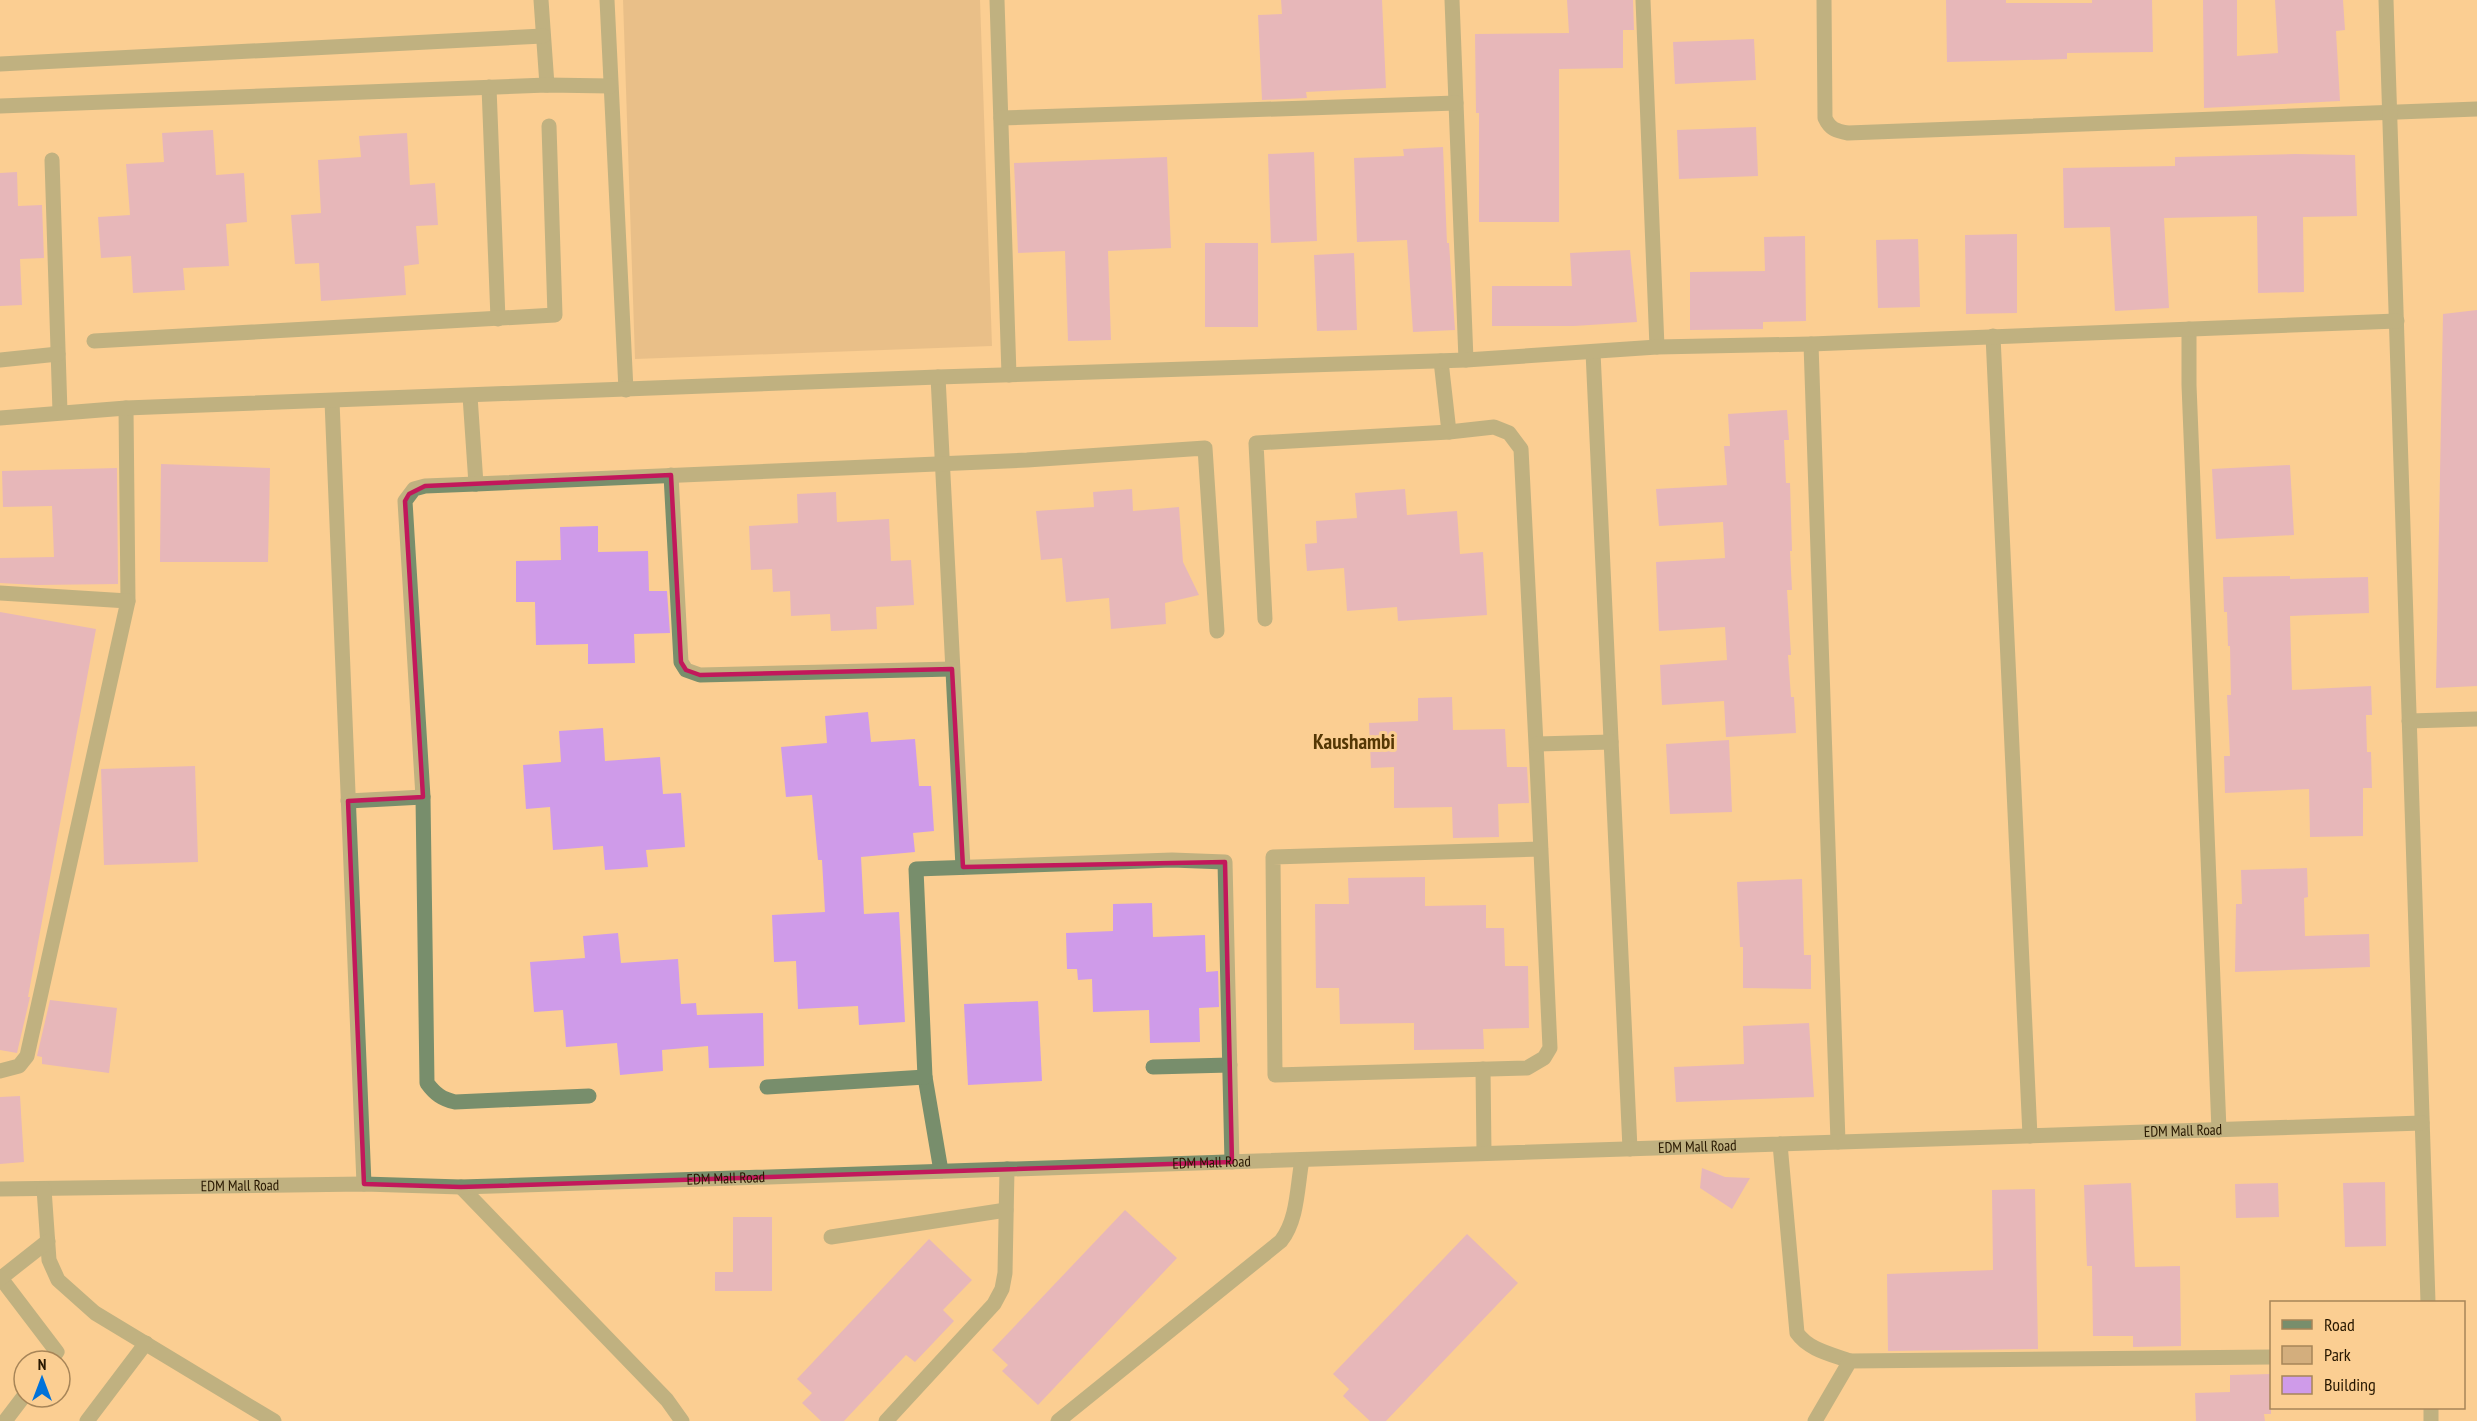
<svg xmlns="http://www.w3.org/2000/svg" width="2477" height="1421" font-family="'PT Sans Narrow',sans-serif">
	<rect width="100%" height="100%" fill="#fbce92"/>
	<polygon fill="#d3ae7d" points="623,0 980,0 992,346 635,359"/>
	<g fill="#cf9be9">
		<polygon points="1281,0 1382,0 1386,88 1306,92 1307,98 1262,100 1258,15 1282,14"/>
		<polygon points="1567,0 1633,0 1634,30 1623,30 1623,68 1559,69 1559,222 1479,222 1479,113 1476,113 1475,34 1569,33"/>
		<polygon points="1946,0 2006,0 2006,3 2092,3 2092,0 2152,0 2153,52 2067,53 2067,59 1947,62"/>
		<polygon points="2203,0 2237,0 2237,56 2278,53 2275,0 2343,0 2345,30 2336,31 2340,101 2204,108"/>
		<polygon points="1754,39 1756,80 1675,84 1673,42"/>
		<polygon points="1756,127 1758,176 1679,179 1677,130"/>
		<polygon points="213,130 216,175 244,173 247,222 226,224 229,266 183,268 185,290 133,293 131,256 101,258 98,217 130,215 126,164 164,162 162,133"/>
		<polygon points="407,133 410,185 435,183 438,225 416,226 419,264 404,266 406,295 321,301 319,263 295,264 291,215 321,213 318,160 361,157 359,136"/>
		<polygon points="1443,147 1447,243 1449,243 1455,330 1413,332 1407,240 1357,242 1354,158 1404,156 1403,149"/>
		<polygon points="1314,152 1317,241 1271,243 1268,154"/>
		<polygon points="2295,154 2355,155 2357,216 2303,217 2304,292 2258,293 2257,216 2164,218 2169,308 2115,311 2110,227 2064,228 2063,168 2175,166 2175,157"/>
		<polygon points="1167,157 1171,248 1108,251 1111,340 1068,341 1065,251 1018,253 1014,163"/>
		<polygon points="17,172 18,206 42,205 44,258 20,259 22,305 0,306 0,173"/>
		<polygon points="2017,234 2017,313 1966,314 1965,235"/>
		<polygon points="1805,236 1806,321 1763,322 1763,329 1690,330 1690,272 1765,271 1764,237"/>
		<polygon points="1918,239 1920,307 1878,308 1876,240"/>
		<rect x="1205" y="243" width="53" height="84"/>
		<polygon points="1630,250 1637,322 1574,326 1492,326 1492,286 1572,286 1570,253"/>
		<polygon points="1354,253 1357,330 1317,331 1314,255"/>
		<polygon points="2477,310 2477,686 2436,688 2443,314"/>
		<polygon points="1787,410 1789,440 1784,440 1786,483 1790,483 1792,551 1790,551 1792,590 1787,590 1791,655 1788,655 1791,697 1794,697 1796,733 1726,737 1724,701 1662,705 1660,665 1727,660 1725,627 1659,631 1656,562 1725,558 1723,522 1659,526 1656,489 1727,485 1724,446 1730,446 1728,414"/>
		<polygon points="161,464 270,468 268,562 160,562"/>
		<polygon points="2290,465 2294,535 2216,539 2212,469"/>
		<polygon points="117,468 118,584 36,585 0,583 0,558 54,557 52,506 3,507 2,471"/>
		<polygon points="1132,489 1133,511 1179,507 1183,562 1199,595 1165,603 1166,624 1111,629 1109,598 1066,602 1062,558 1041,560 1036,511 1094,507 1093,492"/>
		<polygon points="1405,489 1407,515 1457,511 1460,554 1483,552 1487,615 1398,621 1397,607 1347,611 1344,568 1307,571 1305,544 1317,543 1316,521 1357,518 1355,493"/>
		<polygon points="836,492 837,522 889,519 891,561 911,560 914,605 876,607 877,629 831,631 830,614 791,616 790,591 773,592 772,569 751,570 749,526 798,523 797,494"/>
		<polygon points="598,526 598,552 648,551 649,591 667,591 670,633 634,634 635,663 588,664 588,644 536,645 535,602 516,602 516,561 561,560 560,527"/>
		<polygon points="2290,576 2290,579 2368,577 2369,613 2290,616 2292,690 2371,686 2372,715 2366,715 2367,752 2371,752 2372,788 2363,788 2363,836 2310,837 2309,789 2225,793 2224,756 2230,756 2227,695 2231,695 2230,646 2228,646 2227,612 2224,612 2223,577"/>
		<polygon points="0,612 96,629 28,997 30,997 17,1053 0,1050"/>
		<polygon points="1452,697 1453,730 1505,729 1507,767 1527,767 1529,803 1498,804 1499,837 1453,838 1452,807 1394,808 1394,767 1371,768 1369,723 1418,721 1418,698"/>
		<polygon points="868,712 871,742 915,739 919,786 931,786 934,831 913,833 915,852 861,857 864,914 899,912 905,1022 859,1025 858,1006 798,1009 796,961 774,962 772,915 825,912 822,860 818,860 812,795 786,797 781,747 827,743 825,716"/>
		<polygon points="603,728 605,761 660,757 663,794 681,793 685,847 646,850 648,867 605,870 603,846 553,850 550,807 526,809 523,765 561,762 559,731"/>
		<polygon points="1729,740 1732,812 1670,814 1666,744"/>
		<polygon points="195,766 198,862 104,865 101,769"/>
		<polygon points="2307,868 2308,897 2304,898 2305,936 2369,934 2370,967 2235,972 2236,904 2242,904 2241,870"/>
		<polygon points="1425,877 1425,906 1486,905 1486,928 1504,928 1505,966 1528,966 1529,1028 1483,1029 1484,1049 1414,1050 1414,1023 1340,1024 1339,988 1316,988 1315,904 1349,904 1348,878"/>
		<polygon points="1802,879 1804,955 1811,955 1811,989 1743,988 1743,947 1740,947 1737,882"/>
		<polygon points="1152,903 1153,937 1205,935 1206,972 1218,971 1219,1007 1199,1008 1200,1042 1150,1043 1149,1010 1093,1012 1092,979 1078,980 1077,969 1067,969 1066,933 1113,931 1113,904"/>
		<polygon points="618,933 621,963 678,959 681,1004 696,1003 697,1015 763,1013 764,1066 709,1068 708,1046 662,1050 663,1071 620,1075 617,1043 566,1047 563,1010 534,1012 530,962 585,958 583,936"/>
		<polygon points="50,1000 117,1008 109,1073 42,1064 42,1057 37,1056"/>
		<polygon points="1038,1001 1042,1081 968,1085 964,1004"/>
		<polygon points="1809,1023 1814,1097 1676,1102 1674,1067 1744,1064 1743,1026"/>
		<polygon points="20,1096 24,1162 0,1164 0,1097"/>
		<polygon points="1702,1168 1725,1177 1750,1178 1732,1209 1700,1188"/>
		<polygon points="2385,1182 2386,1246 2345,1247 2343,1183"/>
		<polygon points="2131,1183 2135,1267 2180,1266 2181,1346 2133,1347 2133,1336 2093,1336 2092,1266 2087,1266 2084,1185"/>
		<polygon points="2278,1183 2279,1217 2236,1218 2235,1184"/>
		<polygon points="2035,1189 2038,1349 1888,1351 1887,1274 1993,1270 1992,1190"/>
		<polygon points="1125,1210 1177,1258 1038,1405 1002,1371 1008,1365 992,1350"/>
		<polygon points="733,1217 772,1217 772,1291 715,1291 715,1272 733,1272"/>
		<polygon points="1467,1234 1518,1283 1386,1421 1370,1421 1343,1396 1349,1389 1333,1374"/>
		<polygon points="929,1239 972,1280 943,1310 954,1321 915,1362 906,1355 844,1421 821,1421 802,1403 812,1393 797,1379"/>
		<polygon points="2271,1374 2271,1414 2264,1414 2265,1421 2196,1421 2195,1393 2230,1392 2230,1375"/>
	</g>
	<g fill="none" stroke-linecap="round" stroke-linejoin="round">
		<g stroke="#788e6c" stroke-width="15">
			<polyline points="541,0 547,85"/>
			<polyline points="607,0 626,390"/>
			<polyline points="997,0 1009,375"/>
			<polyline points="1452,0 1466,360"/>
			<polyline points="1643,0 1657,347"/>
			<path d="M 1824,0 L 1825,118 C 1830,129 1836,131 1848,133 L 2477,109"/>
			<polyline points="2386,0 2428,1302"/>
			<polyline points="0,64 543,36"/>
			<polyline points="489,87 498,319"/>
			<polyline points="0,106 547,85 610,86"/>
			<polyline points="1001,118 1456,103"/>
			<polyline points="52,160 60,412"/>
			<polyline points="2189,329 2189,385 2219,1130"/>
			<polyline points="1993,336 2030,1136"/>
			<polyline points="94,341 555,315 549,126"/>
			<polyline points="1811,344 1838,1142"/>
			<polyline points="1593,352 1630,1149"/>
			<polyline points="0,360 58,354"/>
			<polyline points="1441,361 1449,432"/>
			<polyline points="938,377 963,867"/>
			<polyline points="470,396 476,484"/>
			<polyline points="332,401 364,1184"/>
			<polyline points="126,408 128,601"/>
			<polyline points="0,418 126,408 938,377 1466,360 1657,347 1811,344 2397,321"/>
			<polyline points="671,475 681,662 686,670 700,675 952,669"/>
			<polyline points="0,593 128,601 27,1056 19,1066 0,1071"/>
			<path d="M 1265,619 L 1256,443 L 1449,432 L 1494,427 L 1509,433 L 1521,449 C 1532,649 1541,848 1550,1048 L 1544,1058 L 1527,1068 L 1275,1075 L 1273,857 L 1541,849"/>
			<polyline points="2409,721 2477,719"/>
			<polyline points="1537,744 1611,742"/>
			<polyline points="348,801 423,797"/>
			<polyline points="1153,1067 1230,1065"/>
			<polyline points="1483,1069 1484,1153"/>
			<polyline points="925,1077 941,1171"/>
			<polyline points="767,1087 925,1077 916,869 1172,860 1225,862 1232,1162"/>
			<path d="M 589,1096 L 455,1102 C 442,1099 435,1094 427,1083 L 423,797 L 405,501 L 414,489 L 425,486 L 476,484 L 1027,460 L 1205,448 L 1217,631"/>
			<path d="M 1780,1144 L 1797,1333 C 1809,1350 1831,1354 1850,1361"/>
			<polyline points="461,1187 667,1400 682,1421"/>
			<path id="s1" d="M 0,1189 L 364,1184 L 461,1187 L 2422,1123"/>
			<polyline points="44,1189 49,1260 58,1280 95,1313 274,1421"/>
			<polyline points="831,1237 1006,1210"/>
			<polyline points="0,1277 57,1352 50,1361"/>
			<polyline points="1,1278 48,1241"/>
			<polyline points="2431,1408 2431,1421"/>
			<polyline points="5,1421 24,1396"/>
			<polyline points="87,1421 146,1343"/>
			<polyline points="886,1421 994,1304 1002,1289 1005,1273 1007,1169"/>
			<path d="M 1058,1421 L 1281,1241 C 1298,1219 1297,1187 1302,1160"/>
			<polyline points="1815,1421 1850,1361 2272,1357"/>
		</g>
	</g>
	<path d="M0 0H2477V1421H0ZM 671,475 L 681,662 L 686,670 L 700,675 L 952,669 L 963,867 L 1225,862 L 1232,1162 L 461,1187 L 364,1184 L 348,801 L 423,797 L 405,501 L 409,494 L 425,486 Z" fill="#fbce92" fill-opacity=".55" fill-rule="evenodd"/>
	<path fill="none" stroke="#c2185b" stroke-width="4.5" stroke-linejoin="round" d="M 671,475 L 681,662 L 686,670 L 700,675 L 952,669 L 963,867 L 1225,862 L 1232,1162 L 461,1187 L 364,1184 L 348,801 L 423,797 L 405,501 L 409,494 L 425,486 Z"/>
	<g text-anchor="middle" stroke-width="6" stroke-linejoin="round" paint-order="stroke">
		<g font-size="15" fill="#281801" stroke="#fbce92">
			<text dy="5" stroke="none"><textPath href="#s1" startOffset="2184">EDM Mall Road</textPath></text>
			<text dy="5" stroke="none"><textPath href="#s1" startOffset="1698">EDM Mall Road</textPath></text>
			<text dy="5" stroke="none"><textPath href="#s1" startOffset="1212">EDM Mall Road</textPath></text>
			<text dy="5" stroke="none"><textPath href="#s1" startOffset="726">EDM Mall Road</textPath></text>
			<text dy="5" stroke="none"><textPath href="#s1" startOffset="240">EDM Mall Road</textPath></text>
		</g>
		<g font-size="21" font-weight="bold" fill="#543705" stroke="#fbce92">
			<text x="1354" y="749">Kaushambi</text>
		</g>
	</g>
	<rect x="2270" y="1301" width="195" height="108" fill="#fbce92" stroke="#a78558" stroke-width="1.5"/>
	<rect x="2282" y="1320" width="30" height="9" fill="#788e6c" stroke="#a78558" stroke-width="1.5"/>
	<text x="2324" y="1331" font-size="18" fill="#281801">Road</text>
	<rect x="2282" y="1346" width="30" height="18" fill="#d3ae7d" stroke="#a78558" stroke-width="1.5"/>
	<text x="2324" y="1361" font-size="18" fill="#281801">Park</text>
	<rect x="2282" y="1376" width="30" height="18" fill="#cf9be9" stroke="#a78558" stroke-width="1.5"/>
	<text x="2324" y="1391" font-size="18" fill="#281801">Building</text>
	<g transform="translate(42 1379)"><circle r="28" fill="#fbce92" stroke="#a78558" stroke-width="1.5"/>
	<path d="M0-4.5L10 22L0 15L-10 22Z" fill="#0072d9"/>
	<text y="-9" font-size="16" font-weight="bold" text-anchor="middle" fill="#281801">N</text>
	</g>
</svg>
